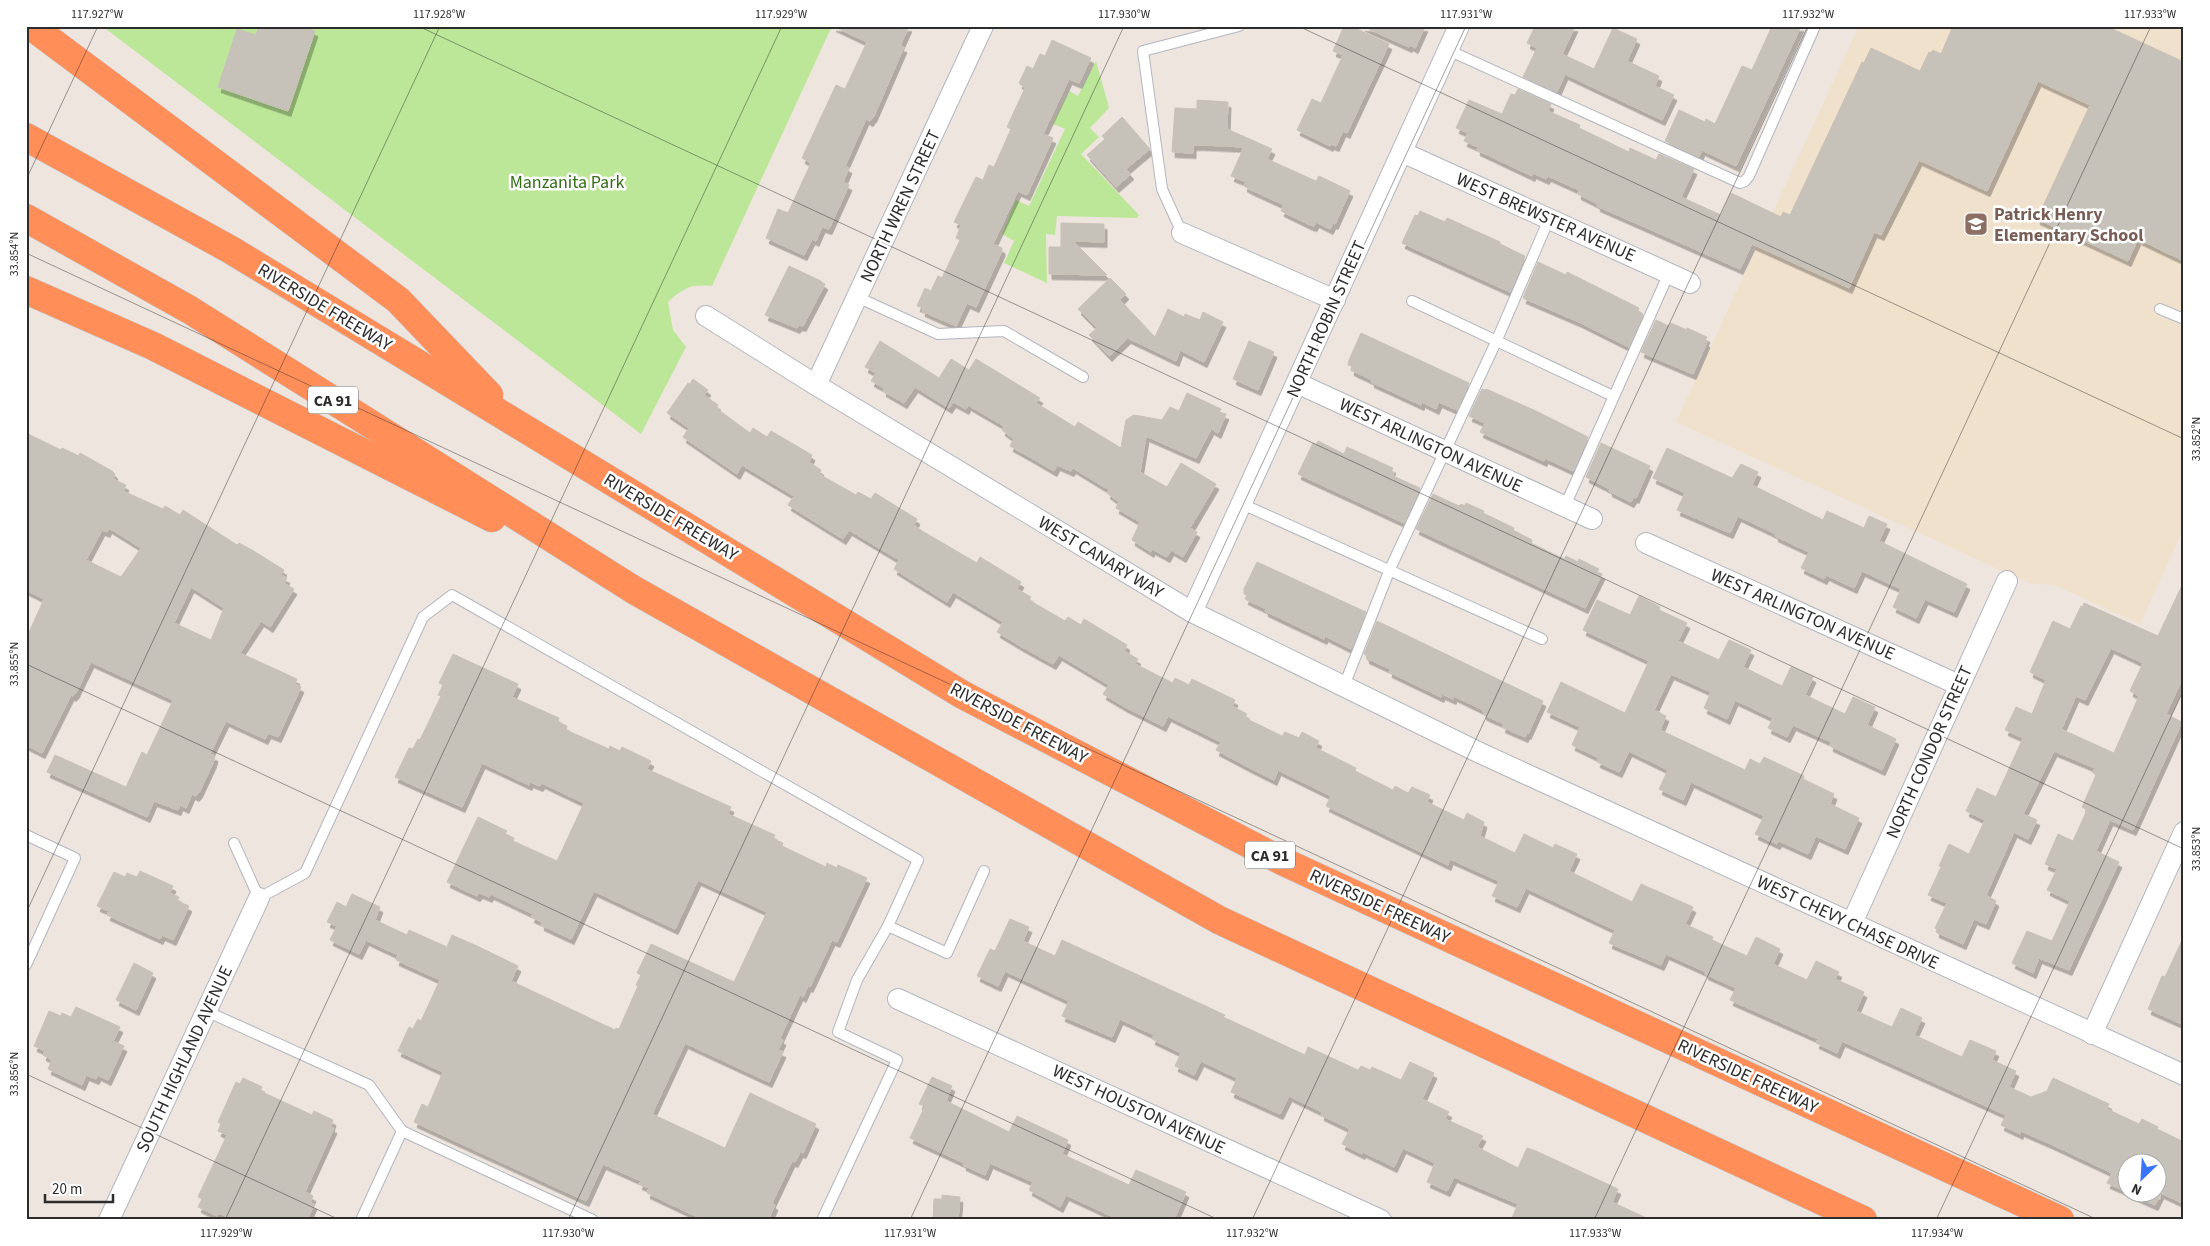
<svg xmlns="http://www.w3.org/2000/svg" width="2210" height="1246" font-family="'Source Sans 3',sans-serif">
	<defs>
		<filter id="shadow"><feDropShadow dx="3" dy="5.5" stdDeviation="0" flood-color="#0004"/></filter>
	</defs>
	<rect width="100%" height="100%" fill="#eee5de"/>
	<polygon fill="#f0e1cd" points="1859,26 2184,26 2184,528 2140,624 2057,586 2029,583 1676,422"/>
	<g fill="#bce798">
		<path d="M 102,26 L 832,26 L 712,286 C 690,284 685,287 668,302 L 673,330 L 686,347 L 641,434 Z"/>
		<polygon points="1096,61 1109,108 1090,128 1099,137 1081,154 1139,215 1137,218 1057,216 1055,235 1046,234 1047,283 1004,263 1014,241 1002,234 1016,200 1029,206 1065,129 1053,124 1069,91 1078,96"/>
	</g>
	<g fill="#c6c1b9" stroke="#cac1b7" fill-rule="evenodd" filter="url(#shadow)">
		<polygon points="259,26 300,26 315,31 288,111 218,87 237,29 256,35"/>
		<polygon points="833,26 909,26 900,46 904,47 874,116 870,121 866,119 845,166 849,168 843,182 849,185 829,229 822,227 816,241 812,239 804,255 766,238 778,209 788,213 811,163 802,158 836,85 845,89 867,42"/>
		<polygon points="1344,26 1351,26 1389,44 1347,133 1343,131 1336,146 1331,144 1330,146 1297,130 1312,99 1321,103 1343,55 1333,51"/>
		<polygon points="1362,26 1425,26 1415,48 1410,45 1409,47"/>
		<polygon points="1535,26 1575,26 1562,54 1594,69 1613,28 1637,39 1627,61 1659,76 1655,86 1674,95 1662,120 1565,74 1557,92 1523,77 1537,48 1527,43"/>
		<polygon points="1772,26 1801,26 1736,166 1702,150 1699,157 1665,141 1679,110 1705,122 1706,119 1715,124 1742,66 1752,70"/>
		<polygon points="1953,26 2106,26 2184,62 2184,261 2138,239 2128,261 2037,219 2090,105 2038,81 1987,191 1919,160 1881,235 1874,232 1849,288 1752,244 1740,269 1597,206 1598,204 1578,194 1579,190 1548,176 1546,179 1533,173 1532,176 1477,150 1478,147 1464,141 1468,133 1456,128 1469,100 1502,114 1511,94 1515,95 1518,89 1551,104 1548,111 1580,125 1579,128 1629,152 1630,148 1656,160 1659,154 1694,169 1681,197 1721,215 1731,193 1781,217 1783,212 1790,215 1862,62 1864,63 1871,48 1920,71 1929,52 1931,53 1933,50 1941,54"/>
		<polygon points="1052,40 1091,58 1079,83 1069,79 1043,134 1053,138 1027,195 1018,191 993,244 1002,248 1002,251 976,307 967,303 956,326 922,311 923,308 917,306 925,288 931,291 938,276 942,278 960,240 956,238 961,225 954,222 976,177 983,180 989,165 994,167 1011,129 1007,127 1025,88 1019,83 1027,66 1033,69 1040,54 1045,56"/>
		<polygon points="1197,100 1228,102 1227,129 1272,149 1267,159 1316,181 1319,176 1350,191 1335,224 1333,223 1330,229 1316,222 1314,226 1310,225 1281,211 1284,205 1249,189 1244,186 1246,182 1231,176 1244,147 1202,145 1193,145 1193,153 1172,152 1175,108 1197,109"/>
		<polygon points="1122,117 1150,149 1126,169 1131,174 1116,187 1087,155 1105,139 1102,136"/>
		<polygon points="1420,211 1445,222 1447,218 1500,242 1500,244 1525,256 1510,292 1402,243 1415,215 1418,216"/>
		<polygon points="1061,223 1104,224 1104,242 1073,241 1107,275 1049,274 1049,247 1061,247"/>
		<polygon points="1538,262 1566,275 1567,272 1639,308 1638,311 1643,314 1629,347 1579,322 1523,298"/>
		<polygon points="789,266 821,281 821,282 825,284 803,326 799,325 797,328 765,315"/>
		<polygon points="1110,278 1126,294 1120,300 1155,337 1168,309 1184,317 1185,314 1200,320 1203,312 1223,322 1204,362 1180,350 1176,361 1128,338 1109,356 1089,335 1097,328 1078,309"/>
		<polygon points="1656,320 1669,326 1671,323 1687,330 1687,328 1707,337 1705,341 1707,342 1693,374 1641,352"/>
		<polygon points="1361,333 1469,383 1457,410 1439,402 1436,409 1422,402 1421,405 1371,382 1372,380 1351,370 1352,366 1348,365 1349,360"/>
		<polygon points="880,341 939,378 951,359 969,370 976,359 1040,398 1036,403 1075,427 1078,422 1121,448 1126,420 1134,415 1162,420 1170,407 1179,411 1187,393 1221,409 1219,412 1226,414 1218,433 1211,429 1196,458 1146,436 1140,472 1167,487 1181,463 1216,484 1190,528 1197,532 1183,557 1171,550 1167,557 1152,549 1151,552 1132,540 1140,522 1116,508 1119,502 1107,493 1109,490 1073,468 1071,471 1057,465 1054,471 1028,456 1010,446 1014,439 1002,430 1004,426 968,405 966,409 953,402 949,408 915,387 904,403 883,391 884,388 871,381 876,373 865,367"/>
		<polygon points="1249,341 1274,352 1258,390 1233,379"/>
		<polygon points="693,379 708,390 704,395 718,405 716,408 750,433 753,428 767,437 771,431 812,455 809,462 821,470 819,474 856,495 858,492 871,499 875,493 917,519 914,525 922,531 977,563 980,557 1021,582 1017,589 1031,597 1029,600 1065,621 1068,617 1081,625 1084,619 1127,645 1124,651 1138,659 1135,664 1173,683 1175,678 1189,685 1192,679 1235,700 1232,706 1247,714 1245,718 1282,736 1285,732 1299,738 1302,732 1319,741 1316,747 1318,749 1356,768 1355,771 1393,790 1395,786 1408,793 1412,787 1430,795 1427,802 1464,820 1467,813 1484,822 1480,836 1515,853 1524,834 1553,848 1555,844 1577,854 1569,871 1632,902 1641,884 1693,907 1685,924 1713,937 1712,940 1747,956 1756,937 1780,949 1773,964 1807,980 1816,961 1839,972 1835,979 1864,992 1856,1011 1892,1027 1901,1008 1922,1018 1914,1035 1962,1057 1970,1040 1996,1051 1992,1060 2016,1071 2009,1087 2031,1097 2047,1091 2053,1078 2109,1104 2107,1109 2139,1124 2142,1119 2158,1127 2157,1129 2184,1142 2184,1204 2161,1193 2155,1205 2130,1194 2158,1194 2158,1164 2128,1164 2128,1192 2107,1183 2112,1173 2053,1145 2021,1131 2020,1134 2001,1125 2006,1115 1842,1041 1837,1053 1816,1043 1818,1039 1730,1000 1736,988 1705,974 1706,972 1666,954 1661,965 1609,943 1615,930 1526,888 1517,907 1492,896 1499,881 1450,859 1448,865 1326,806 1331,796 1278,770 1274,780 1248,767 1216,750 1221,742 1168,716 1163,726 1125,707 1103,694 1109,685 1059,655 1053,664 1022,647 997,632 1003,622 953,592 947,602 894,569 899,560 849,530 843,539 788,505 794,496 742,465 737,474 683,437 689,428 667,413 688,383 690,384"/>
		<polygon points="1482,389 1485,390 1486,389 1536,411 1588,437 1573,471 1545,458 1544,461 1480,432 1485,423 1469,416"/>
		<path d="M 26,433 L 61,450 L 62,448 L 79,456 L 80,453 L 112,471 L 115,474 L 113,479 L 126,485 L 123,491 L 163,509 L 165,506 L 180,515 L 183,510 L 237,545 L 239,543 L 252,550 L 284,570 L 281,575 L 287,578 L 284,583 L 294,589 L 270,627 L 261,621 L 240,653 L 297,679 L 295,684 L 301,687 L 278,737 L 268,733 L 265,739 L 226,721 L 210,754 L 215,756 L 213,763 L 199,793 L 196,796 L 192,794 L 186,808 L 180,805 L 178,810 L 154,801 L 147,817 L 47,772 L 55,755 L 126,787 L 142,752 L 147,755 L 173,700 L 91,662 L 76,693 L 73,696 L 71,695 L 42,753 L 26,745 L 26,639 L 44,599 L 26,590 ZM 109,528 L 141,548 L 121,577 L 86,560 L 102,530 L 107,532 ZM 191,587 L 224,608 L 211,640 L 174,623 Z"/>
		<polygon points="1318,441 1344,454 1347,447 1393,468 1391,472 1394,473 1393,476 1420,488 1404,523 1298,474 1313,443 1316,445"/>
		<polygon points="1601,443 1650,466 1636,498 1634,497 1631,502 1609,491 1610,489 1586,477"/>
		<polygon points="1667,448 1732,478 1741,464 1758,472 1752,485 1823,520 1827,511 1864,528 1869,516 1887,524 1879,541 1967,584 1954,612 1925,599 1916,618 1893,607 1901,589 1862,571 1854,588 1826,575 1824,579 1801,568 1809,552 1775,536 1776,534 1738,516 1730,533 1677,510 1685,493 1653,478"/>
		<polygon points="1433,494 1459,506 1461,504 1465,506 1466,503 1484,511 1483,513 1514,528 1513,530 1532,540 1531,543 1564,559 1566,556 1578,562 1579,559 1599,569 1597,572 1602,574 1585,608 1416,529"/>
		<polygon points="1257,562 1366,612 1351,649 1325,636 1324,639 1265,611 1266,609 1245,599 1247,595 1244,594 1244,589"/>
		<path d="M 2184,581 L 2184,675 L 2166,714 L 2182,722 L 2133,830 L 2110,820 L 2096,851 L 2119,862 L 2069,970 L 2039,958 L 2033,973 L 2012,963 L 2027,931 L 2052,941 L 2070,901 L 2047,890 L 2057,869 L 2045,864 L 2058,834 L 2073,841 L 2087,810 L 2082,807 L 2096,775 L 2093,773 L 2095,768 L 2054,751 L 2023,814 L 2037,820 L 2028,839 L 2014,832 L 1986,895 L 1996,901 L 1986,924 L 1974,919 L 1963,944 L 1936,932 L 1937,929 L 1935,928 L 1947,903 L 1928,895 L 1941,867 L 1939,866 L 1949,844 L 1969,854 L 1985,820 L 1966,811 L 1977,788 L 1996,797 L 2023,738 L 2005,730 L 2016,707 L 2032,714 L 2046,680 L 2030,672 L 2053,621 L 2070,629 L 2081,606 L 2083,607 L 2084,603 L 2158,636 ZM 2111,648 L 2143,663 L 2130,691 L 2139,696 L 2114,753 L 2063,730 L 2062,728 L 2076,696 L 2085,700 Z"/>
		<polygon points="1639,596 1660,607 1659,610 1687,623 1678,641 1719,660 1729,640 1751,650 1743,667 1782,686 1791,667 1813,677 1805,695 1845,714 1853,697 1875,707 1867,725 1896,739 1882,770 1830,746 1831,742 1793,725 1787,737 1768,728 1773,718 1735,700 1727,719 1704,708 1711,692 1671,674 1654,710 1666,716 1660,730 1745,770 1750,759 1760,764 1764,757 1804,776 1803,779 1834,794 1830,804 1859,818 1845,849 1816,836 1808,854 1779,841 1777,844 1755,834 1764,816 1691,782 1683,800 1659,789 1668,770 1629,751 1619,772 1597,762 1599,758 1572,745 1580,727 1547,712 1561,682 1625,713 1649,661 1583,630 1597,600 1630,615"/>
		<polygon points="1377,621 1543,701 1528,734 1527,733 1525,737 1502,727 1504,724 1484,715 1483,710 1454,696 1453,699 1442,694 1441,697 1389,672 1390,669 1366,658 1367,656 1364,654"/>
		<polygon points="453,654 518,684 512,697 559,718 558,722 567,726 566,730 609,749 610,746 620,751 622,747 651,761 647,769 731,807 728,814 775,835 773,839 783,843 782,846 826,867 827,863 837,868 838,865 867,878 837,942 832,940 810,987 808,986 803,997 800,995 780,1038 783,1040 778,1050 783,1052 769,1082 685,1043 652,1114 725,1148 750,1093 816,1124 803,1153 800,1152 795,1162 792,1161 772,1203 775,1205 768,1220 704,1220 647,1193 649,1188 639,1184 641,1181 603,1164 586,1201 414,1122 422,1104 428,1107 443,1072 398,1051 409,1027 413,1029 418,1019 421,1021 440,980 396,960 398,955 366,940 359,954 330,940 337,926 327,922 337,902 346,907 352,894 380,907 375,920 407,935 409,930 447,947 452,935 477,946 518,966 511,981 615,1030 616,1028 619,1029 638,986 636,985 641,975 637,973 651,944 734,982 767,912 698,880 675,929 594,891 571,939 541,925 542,922 531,917 533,914 491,894 489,897 480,893 477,896 447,882 478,817 507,831 505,834 514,838 513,841 557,861 584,803 542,783 540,786 530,782 529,785 482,763 462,807 395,777 409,748 413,749 418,739 420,740 441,696 438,695 443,685 439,683"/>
		<polygon points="140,871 173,886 170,893 179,897 177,901 189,906 173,940 162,935 160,939 107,915 109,911 97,906 114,872 125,877 127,873 137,877"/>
		<polygon points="1010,919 1029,927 1023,941 1055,956 1062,940 1225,1015 1223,1017 1305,1055 1308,1047 1358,1070 1361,1066 1370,1070 1372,1067 1401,1080 1410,1062 1434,1073 1422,1099 1449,1112 1445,1119 1483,1136 1477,1147 1518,1168 1527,1148 1536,1151 1618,1189 1612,1202 1651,1220 1511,1220 1518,1204 1454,1177 1447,1191 1427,1182 1435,1163 1403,1148 1394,1167 1363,1152 1362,1154 1342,1144 1350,1129 1321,1115 1322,1112 1289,1096 1280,1114 1231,1092 1237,1078 1201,1061 1194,1075 1175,1066 1181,1053 1152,1039 1154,1035 1120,1019 1112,1037 1062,1016 1069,1001 1005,971 998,986 977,976 990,949 995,951"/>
		<polygon points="2184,936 2184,1025 2148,1009 2162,976 2165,977"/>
		<polygon points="134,963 153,973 136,1010 116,1000"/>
		<polygon points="76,1007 120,1027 113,1041 124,1046 108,1080 98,1075 96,1079 86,1075 82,1085 48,1069 52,1060 43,1055 45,1051 34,1046 49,1011 61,1016 62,1013 71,1017"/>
		<polygon points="932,1077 952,1086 946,1101 1009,1132 1017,1116 1068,1140 1062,1154 1129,1185 1136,1170 1186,1192 1174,1220 1120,1220 1066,1195 1060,1207 1029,1190 1033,1182 990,1163 985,1175 963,1165 964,1163 910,1138 925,1106 919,1104"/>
		<polygon points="243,1078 262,1087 260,1091 312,1115 314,1111 333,1120 331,1127 334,1128 305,1192 313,1196 310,1203 314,1204 307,1220 234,1220 219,1213 217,1216 198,1207 202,1199 198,1197 227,1135 218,1131 221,1124 218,1122 236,1082 240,1084"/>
		<polygon points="942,1195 960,1197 958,1220 933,1220 934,1199 942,1199"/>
	</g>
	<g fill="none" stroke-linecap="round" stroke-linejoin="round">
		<g stroke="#b2b6c0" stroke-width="12">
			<g id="service">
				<polyline points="1448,50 1740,183 1745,181 1749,176 1815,26"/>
				<polyline points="1182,233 1162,189 1143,51 1239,26"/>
				<polyline points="857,297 938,334 1004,331 1083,377"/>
				<polyline points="1412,301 1613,396"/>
				<polyline points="2160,309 2184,319"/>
				<polyline points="1242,504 1542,639"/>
				<polyline points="1565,506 1669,273"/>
				<polyline points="1344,686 1390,569 1496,342 1549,219"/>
				<polyline points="26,835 75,858 26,965"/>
				<polyline points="234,843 259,898 305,873 423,617 452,595 918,860 888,926 947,953 984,871"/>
				<polyline points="206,1011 369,1085 402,1131"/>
				<polyline points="361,1220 402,1131 593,1220"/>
				<polyline points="822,1220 897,1060 838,1032 857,980 888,926"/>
			</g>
		</g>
		<g stroke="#b2b6c0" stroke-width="22">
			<g id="minor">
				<polyline points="1402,152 1690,283"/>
				<polyline points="1182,233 1335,300"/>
				<polyline points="706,316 816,385 1192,612 1480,753 2184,1075"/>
				<polyline points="1297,383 1592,519"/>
				<polyline points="816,385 983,26"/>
				<polyline points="1646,543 1959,685"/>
				<polyline points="1192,612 1459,26"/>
				<polyline points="1852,923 2007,581"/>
				<polyline points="898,999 1381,1220"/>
				<polyline points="2092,1034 2184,832"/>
				<polyline points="109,1220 259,898"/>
			</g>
		</g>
		<g stroke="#c4c4c4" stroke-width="29">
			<g id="motorway">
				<polyline points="31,26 398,300 489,395"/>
				<polyline points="26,137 231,250 963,695 1282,861 2060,1220"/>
				<polyline points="26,218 190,310 634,590 1219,920 1863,1220"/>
				<polyline points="26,290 153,346 492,518"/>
			</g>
		</g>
		<use href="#service" stroke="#fff" stroke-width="10"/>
		<use href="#minor" stroke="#fff" stroke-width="20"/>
		<use href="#motorway" stroke="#ff8e58" stroke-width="28"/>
	</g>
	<path fill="none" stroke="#2c2c2c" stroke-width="1" stroke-opacity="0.45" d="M 418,26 L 2184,849M 1298,26 L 2184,439M 2177,26 L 2184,29M 26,180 L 98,26M 26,253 L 2098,1220M 26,664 L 1219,1220M 26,913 L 440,26M 26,1074 L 340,1220M 225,1220 L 782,26M 568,1220 L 1124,26M 910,1220 L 1466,26M 1252,1220 L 1808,26M 1594,1220 L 2151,26M 1936,1220 L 2184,689"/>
	<defs>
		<g id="school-square" transform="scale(1.25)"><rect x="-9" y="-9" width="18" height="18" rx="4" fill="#8d6e63" stroke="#fff"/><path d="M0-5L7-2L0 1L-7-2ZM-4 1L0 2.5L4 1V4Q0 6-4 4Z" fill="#fff"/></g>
	</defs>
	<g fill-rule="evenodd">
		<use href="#school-square" x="1976" y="224"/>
	</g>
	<g text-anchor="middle" stroke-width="5" stroke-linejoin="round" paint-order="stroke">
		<g fill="#fff" stroke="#6b6b6b" stroke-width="1">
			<rect x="308" y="386.5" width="50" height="27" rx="4"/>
			<rect x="1245" y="841.5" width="50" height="27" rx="4"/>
		</g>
		<g font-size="16" font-weight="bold" fill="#2c2c2c">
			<text x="333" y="406">CA 91</text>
			<text x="1270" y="861">CA 91</text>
		</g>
		<g font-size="18" fill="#336e17" stroke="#fff">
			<text x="567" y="188">Manzanita Park</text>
		</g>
		<g font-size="18" fill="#2c2c2c" stroke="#fff">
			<text transform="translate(900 206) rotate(-65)" y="6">NORTH WREN STREET</text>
			<text transform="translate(1546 217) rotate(24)" y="6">WEST BREWSTER AVENUE</text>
			<text transform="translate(325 307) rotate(31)" y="6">RIVERSIDE FREEWAY</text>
			<text transform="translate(1326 319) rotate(-66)" y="6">NORTH ROBIN STREET</text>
			<text transform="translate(1431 445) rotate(25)" y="6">WEST ARLINGTON AVENUE</text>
			<text transform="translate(671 517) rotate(31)" y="6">RIVERSIDE FREEWAY</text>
			<text transform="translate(1101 557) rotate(31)" y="6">WEST CANARY WAY</text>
			<text transform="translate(1803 614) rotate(24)" y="6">WEST ARLINGTON AVENUE</text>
			<text transform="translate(1019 723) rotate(28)" y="6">RIVERSIDE FREEWAY</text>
			<text transform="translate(1929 752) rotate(-66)" y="6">NORTH CONDOR STREET</text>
			<text transform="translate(1380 906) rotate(25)" y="6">RIVERSIDE FREEWAY</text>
			<text transform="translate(1848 922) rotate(25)" y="6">WEST CHEVY CHASE DRIVE</text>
			<text transform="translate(184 1059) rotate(-65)" y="6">SOUTH HIGHLAND AVENUE</text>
			<text transform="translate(1748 1076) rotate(25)" y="6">RIVERSIDE FREEWAY</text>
			<text transform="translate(1139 1109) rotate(25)" y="6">WEST HOUSTON AVENUE</text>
		</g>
		<g font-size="18" font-weight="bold" fill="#785e54" stroke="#fff" text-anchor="start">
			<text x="1994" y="220">Patrick Henry<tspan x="1994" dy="21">Elementary School</tspan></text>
		</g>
	</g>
	<rect width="2210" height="1246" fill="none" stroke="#ffffff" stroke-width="55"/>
	<g transform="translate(2142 1178) rotate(205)"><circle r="24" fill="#ffffff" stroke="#ababab"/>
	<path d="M0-4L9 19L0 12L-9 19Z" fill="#3a75ff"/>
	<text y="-8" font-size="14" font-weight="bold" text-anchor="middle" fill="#2c2c2c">N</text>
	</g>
	<path d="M45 1194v8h68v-8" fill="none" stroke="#2c2c2c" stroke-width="2.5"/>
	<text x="52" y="1194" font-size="15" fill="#2c2c2c" stroke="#ffffff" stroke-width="4" paint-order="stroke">20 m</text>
	<rect x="28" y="28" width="2154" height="1190" fill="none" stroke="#2c2c2c" stroke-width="2"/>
	<g font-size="12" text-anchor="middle" fill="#2c2c2c">
		<text x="97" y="18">117.927°W</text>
		<text x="439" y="18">117.928°W</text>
		<text x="781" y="18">117.929°W</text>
		<text x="1124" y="18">117.930°W</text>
		<text x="1466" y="18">117.931°W</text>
		<text x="1808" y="18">117.932°W</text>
		<text x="2150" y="18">117.933°W</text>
		<text transform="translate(14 254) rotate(-90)" y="4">33.854°N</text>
		<text transform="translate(2196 439) rotate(-90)" y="4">33.852°N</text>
		<text transform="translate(14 664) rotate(-90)" y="4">33.855°N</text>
		<text transform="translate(2196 849) rotate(-90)" y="4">33.853°N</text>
		<text transform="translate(14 1074) rotate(-90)" y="4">33.856°N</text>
		<text x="226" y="1237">117.929°W</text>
		<text x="568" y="1237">117.930°W</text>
		<text x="910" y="1237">117.931°W</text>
		<text x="1252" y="1237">117.932°W</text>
		<text x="1595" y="1237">117.933°W</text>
		<text x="1937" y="1237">117.934°W</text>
	</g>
</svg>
